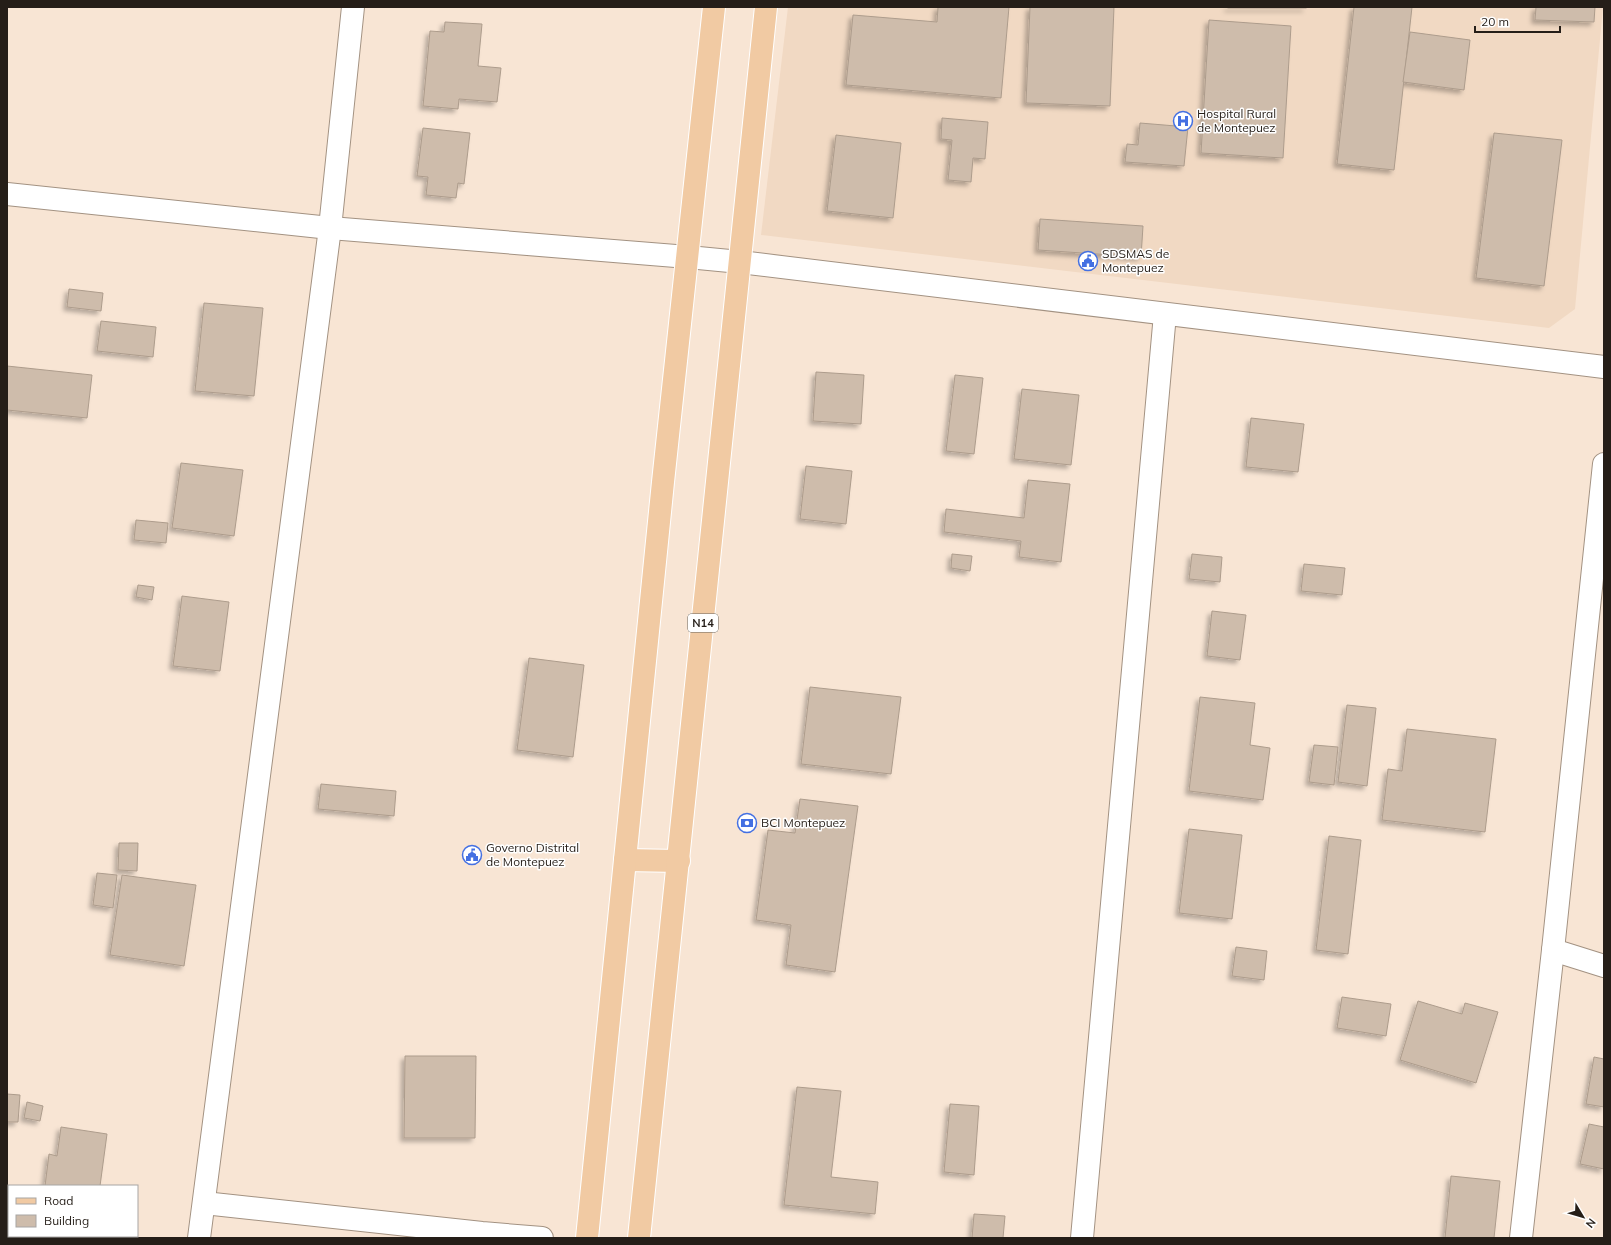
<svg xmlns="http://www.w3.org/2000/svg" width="1611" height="1245" font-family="Mulish,sans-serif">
	<defs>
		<filter id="shadow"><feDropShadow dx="-3.5" dy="3.5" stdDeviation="2" flood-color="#0004"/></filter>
	</defs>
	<rect width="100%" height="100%" fill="#f8e5d4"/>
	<polygon fill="#f1d9c3" points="788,7 1603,7 1575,309 1549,328 761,235"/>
	<g fill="#cebcab" stroke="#ad9c8c" filter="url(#shadow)">
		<polygon points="938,7 1009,7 1001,98 846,85 853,15 937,22"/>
		<polygon points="1030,7 1114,7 1110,106 1026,103"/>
		<rect x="1228" y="7" width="78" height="1"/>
		<polygon points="1354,7 1412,7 1394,170 1337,164"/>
		<polygon points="1536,7 1595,7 1594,22 1535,20"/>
		<polygon points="1209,20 1291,26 1283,158 1201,153"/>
		<polygon points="445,22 482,24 478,66 501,68 497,102 459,99 458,109 423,106 430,31 444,32"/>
		<polygon points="1410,32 1470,40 1464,90 1403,82"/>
		<polygon points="942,118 988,122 985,159 973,158 971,182 948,180 952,140 941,139"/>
		<polygon points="1140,123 1188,127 1184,166 1125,162 1127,144 1138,145"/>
		<polygon points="423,128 470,133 464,184 458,183 456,198 426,195 428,177 417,176"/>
		<polygon points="1494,133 1562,140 1544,286 1476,278"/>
		<polygon points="836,135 901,143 893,218 827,211"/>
		<polygon points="1040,219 1143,226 1141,257 1038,250"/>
		<polygon points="69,289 103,293 101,311 67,307"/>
		<polygon points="204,303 263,308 254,396 195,391"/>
		<polygon points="101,321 156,327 153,357 97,351"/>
		<polygon points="7,366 92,375 87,418 7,410"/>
		<polygon points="816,372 864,375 861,424 813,421"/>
		<polygon points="955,375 983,378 974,454 946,451"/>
		<polygon points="1022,389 1079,395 1071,465 1014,459"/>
		<polygon points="1251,418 1304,424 1298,472 1246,467"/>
		<polygon points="181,463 243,470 234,536 172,528"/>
		<polygon points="806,466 852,471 846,524 800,519"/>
		<polygon points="1028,480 1070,484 1061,562 1019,557 1021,541 944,532 946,509 1024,518"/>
		<polygon points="136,520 168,523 166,543 134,540"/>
		<polygon points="952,554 972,556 970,571 951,568"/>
		<polygon points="1192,554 1222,557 1220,582 1189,579"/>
		<polygon points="1304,564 1345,568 1342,595 1301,591"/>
		<polygon points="138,585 154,587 152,600 136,597"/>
		<polygon points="182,596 229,602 220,671 173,666"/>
		<polygon points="1212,611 1246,615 1240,660 1207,656"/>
		<polygon points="529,658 584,665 573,757 517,750"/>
		<polygon points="810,687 901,697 891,774 801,764"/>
		<polygon points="1200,697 1255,703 1250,745 1270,748 1263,800 1189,791"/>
		<polygon points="1347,705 1376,708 1367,786 1338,782"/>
		<polygon points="1407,729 1496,739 1485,832 1382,820 1388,769 1402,771"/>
		<polygon points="1314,745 1338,747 1334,785 1309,782"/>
		<polygon points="321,784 396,791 394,816 318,809"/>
		<polygon points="800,799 858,806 835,972 786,965 791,925 756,920 768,830 795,833"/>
		<polygon points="1189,829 1242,835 1232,919 1179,913"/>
		<polygon points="1329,836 1361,840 1348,954 1316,950"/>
		<polygon points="119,843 138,843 137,871 118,870"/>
		<polygon points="97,873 117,875 113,908 93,905"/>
		<polygon points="122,875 196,885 184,966 110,955"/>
		<polygon points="1236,947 1267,951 1264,980 1232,976"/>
		<polygon points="1342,997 1391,1004 1386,1036 1337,1028"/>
		<polygon points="1418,1001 1462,1014 1465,1003 1498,1012 1476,1083 1400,1060"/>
		<polygon points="405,1056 476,1056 475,1138 404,1138"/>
		<polygon points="1594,1057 1604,1059 1604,1107 1586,1104"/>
		<polygon points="797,1087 841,1091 831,1177 878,1182 875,1214 784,1205"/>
		<polygon points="7,1094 20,1095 18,1122 7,1122"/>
		<polygon points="27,1102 43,1106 40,1121 24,1118"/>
		<polygon points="950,1104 979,1106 974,1175 944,1172"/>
		<polygon points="1589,1124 1604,1127 1604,1169 1580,1164"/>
		<polygon points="61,1127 107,1134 100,1186 45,1186 49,1154 57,1156"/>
		<polygon points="1451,1176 1500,1181 1494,1238 1445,1238"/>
		<polygon points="974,1214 1005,1216 1003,1238 972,1238"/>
		<polygon points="53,1236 93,1236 92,1238 67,1238"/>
	</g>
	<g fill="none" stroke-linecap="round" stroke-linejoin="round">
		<g stroke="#a39282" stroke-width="24">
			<g id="minor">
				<polyline points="7,194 330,228 688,257"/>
				<polyline points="1553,950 1604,966"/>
				<polyline points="204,1203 482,1233 542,1238"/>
				<polyline points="199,1238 330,228 353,7"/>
				<polyline points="1082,1238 1165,314"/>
				<polyline points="1521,1238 1553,950 1604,464"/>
			</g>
		</g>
		<g stroke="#a39282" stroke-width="24">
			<polyline id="secondary" points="688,257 740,262 1604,367"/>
		</g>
		<g stroke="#fff" stroke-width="24">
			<g id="primary">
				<polyline points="625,860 679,861"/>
				<polyline points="587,1238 663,482 714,7"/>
				<polyline points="639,1238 766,7"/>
			</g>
		</g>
		<use href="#minor" stroke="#fff" stroke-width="22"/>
		<use href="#secondary" stroke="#fff" stroke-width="22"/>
		<use href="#primary" stroke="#f1caa3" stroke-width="22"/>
	</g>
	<defs>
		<g id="hospital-ring" transform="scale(1)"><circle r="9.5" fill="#fff" stroke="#4470e2" stroke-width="1.5"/><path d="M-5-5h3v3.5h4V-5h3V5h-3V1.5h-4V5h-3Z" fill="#4470e2"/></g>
		<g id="civic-ring" transform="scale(1)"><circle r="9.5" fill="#fff" stroke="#4470e2" stroke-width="1.5"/><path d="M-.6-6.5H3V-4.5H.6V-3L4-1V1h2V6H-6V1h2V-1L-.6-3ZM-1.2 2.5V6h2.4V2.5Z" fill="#4470e2"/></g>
		<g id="bank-ring" transform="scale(1)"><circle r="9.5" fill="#fff" stroke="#4470e2" stroke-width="1.5"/><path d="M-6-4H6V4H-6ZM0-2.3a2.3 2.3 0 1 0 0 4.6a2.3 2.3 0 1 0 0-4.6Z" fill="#4470e2"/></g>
	</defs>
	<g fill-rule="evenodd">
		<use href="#hospital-ring" x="1183" y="121"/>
		<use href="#civic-ring" x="1088" y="261"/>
		<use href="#bank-ring" x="747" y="823"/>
		<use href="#civic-ring" x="472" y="855"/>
	</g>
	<g text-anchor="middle" stroke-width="3" stroke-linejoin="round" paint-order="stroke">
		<rect fill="#fff" stroke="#66625d" stroke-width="1" x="688" y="614" width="30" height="18" rx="3"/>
		<g font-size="11" font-weight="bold" fill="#251e18">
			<text x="703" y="627">N14</text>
		</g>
		<g font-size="12" fill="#251e18" stroke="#fff" text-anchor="start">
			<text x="1197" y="118">Hospital Rural<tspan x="1197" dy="14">de Montepuez</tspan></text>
			<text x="1102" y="258">SDSMAS de<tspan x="1102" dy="14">Montepuez</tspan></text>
			<text x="761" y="827">BCI Montepuez</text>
			<text x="486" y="852">Governo Distrital<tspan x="486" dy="14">de Montepuez</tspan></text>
		</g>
	</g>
	<rect width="1611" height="1245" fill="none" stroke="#251e18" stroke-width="16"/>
	<rect x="8" y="1185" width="130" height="52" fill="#ffffff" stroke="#a8a5a3"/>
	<rect x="16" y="1198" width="20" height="6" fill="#f1caa3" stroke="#a8a5a3"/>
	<text x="44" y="1205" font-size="12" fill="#251e18">Road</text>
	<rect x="16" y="1215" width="20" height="12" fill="#cebcab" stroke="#a8a5a3"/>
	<text x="44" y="1225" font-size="12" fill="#251e18">Building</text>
	<g transform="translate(1583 1217) rotate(128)" stroke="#ffffff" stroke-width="3" paint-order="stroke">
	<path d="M0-3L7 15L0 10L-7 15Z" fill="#251e18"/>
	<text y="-6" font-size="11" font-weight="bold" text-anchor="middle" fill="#251e18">N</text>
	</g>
	<path d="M1475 26v6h85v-6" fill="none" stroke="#251e18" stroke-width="2"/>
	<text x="1481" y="26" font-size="12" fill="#251e18" stroke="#ffffff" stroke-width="3" paint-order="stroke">20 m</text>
</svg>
